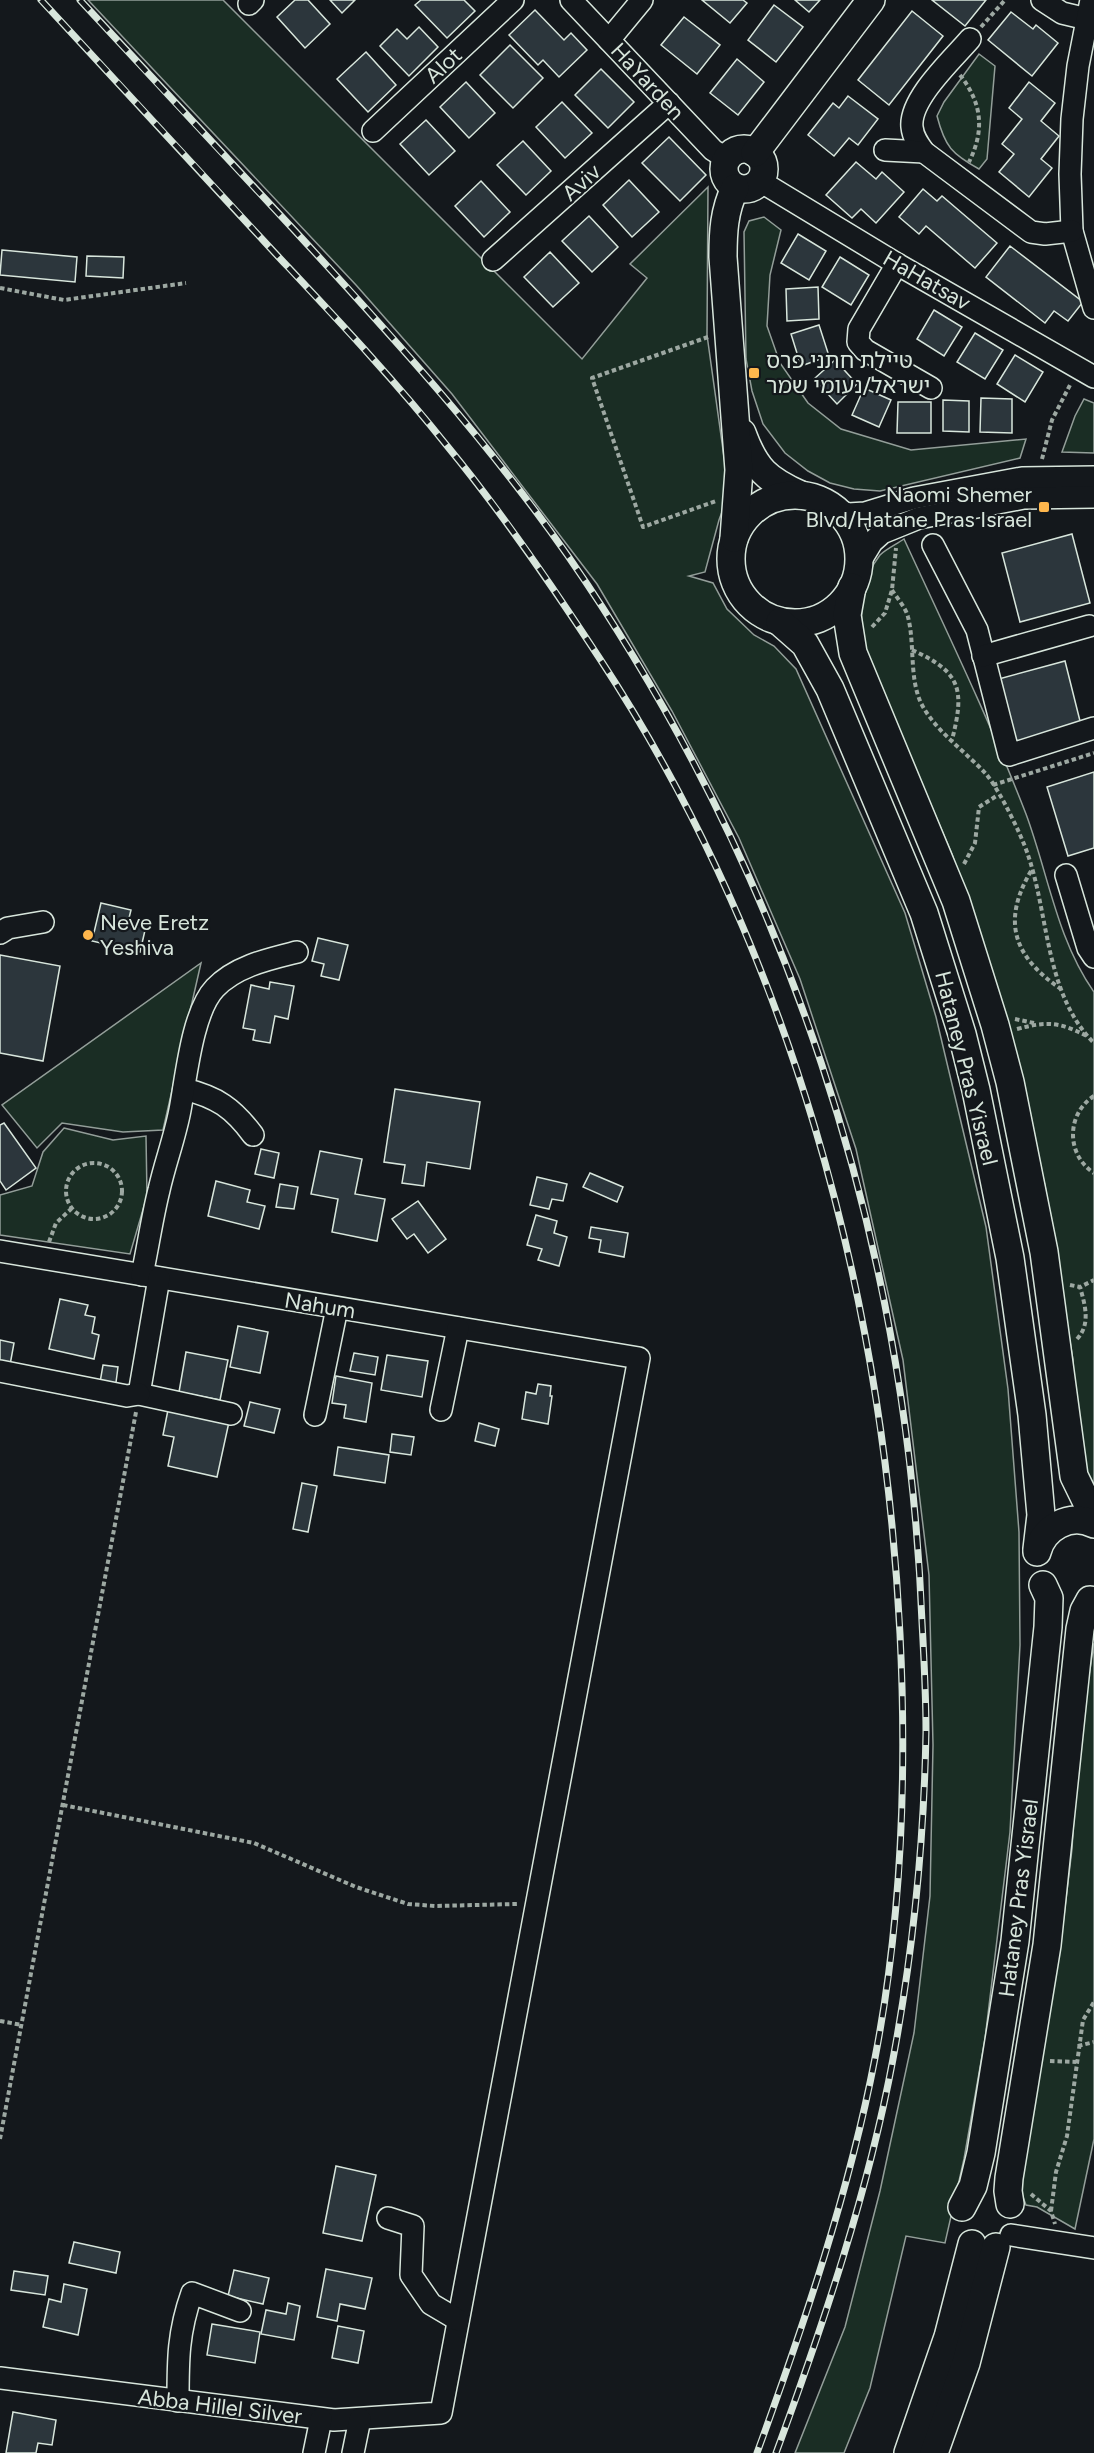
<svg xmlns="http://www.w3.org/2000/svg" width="1094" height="2453" font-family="Figtree,'Noto Sans Hebrew',sans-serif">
	<rect width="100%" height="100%" fill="#14181c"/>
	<g fill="#1a2d24" stroke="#939e99" stroke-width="1.5">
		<polygon points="88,0 223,0 582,359 647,278 630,264 708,187 707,335 729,493 719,520 705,572 689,576 713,583 727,609 754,635 774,646 796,669 905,913 936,1017 986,1227 1008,1389 1019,1532 1020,1645 1010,1832 985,2039 964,2159 945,2243 906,2236 870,2388 844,2453 795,2453 845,2327 880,2191 914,2033 930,1896 933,1745 929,1575 903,1360 856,1149 800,979 739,838 672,711 597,584 452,394 356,285"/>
		<path d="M 979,54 L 995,66 L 987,159 L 979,169 C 952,154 945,147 937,116 L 944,102 Z"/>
		<polygon points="764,217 781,230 770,275 767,326 780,363 808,403 841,429 911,450 1026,439 1020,458 880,491 854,489 830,483 808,471 785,453 763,424 752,391 746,359 744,232 749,221"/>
		<polygon points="1084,399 1094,403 1094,453 1062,452 1075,416"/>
		<path d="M 904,539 C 946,630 990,721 1026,814 C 1048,873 1057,940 1094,992 L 1094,1492 L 1076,1449 L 1073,1360 L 1045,1186 L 1015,1055 L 952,854 L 863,647 C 860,616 859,581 880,555 C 886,549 897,544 904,539 Z"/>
		<polygon points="201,963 163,1130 123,1132 62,1123 37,1148 2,1105"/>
		<polygon points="64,1128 113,1140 146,1136 147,1196 130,1254 0,1235 0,1195 32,1186 43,1152"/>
		<polygon points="1094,1643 1094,2139 1075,2229 1037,2207 1026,2205 1018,2184 1063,1924 1072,1849 1078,1747"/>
	</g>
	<g fill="#2c363c" stroke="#d8e6dc" stroke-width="1.5">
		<polygon points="295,0 308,0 330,24 305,48 277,17"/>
		<polygon points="330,0 355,0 342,13"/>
		<polygon points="421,0 464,0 475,11 447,38 415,5"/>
		<polygon points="702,0 743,0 747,3 730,23"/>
		<polygon points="795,0 820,0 809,12"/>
		<polygon points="932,0 986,0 965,26"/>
		<polygon points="774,5 803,27 776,62 748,40"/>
		<polygon points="535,10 564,40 571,33 587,50 559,77 543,60 538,65 509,35"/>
		<polygon points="912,11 943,36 889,105 858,80"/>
		<polygon points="1011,12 1033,29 1036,25 1058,43 1032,76 988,40"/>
		<polygon points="684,17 720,45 697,74 661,45"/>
		<polygon points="419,27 438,47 409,76 380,46 397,29 407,39"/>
		<polygon points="510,45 543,78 513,108 480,75"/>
		<polygon points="366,52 396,85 368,112 337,79"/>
		<polygon points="737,59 764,82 738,115 710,93"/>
		<polygon points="601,69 634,102 608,128 575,95"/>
		<polygon points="466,82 495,113 469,138 440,107"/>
		<polygon points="1029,82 1055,103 1041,121 1059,136 1041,159 1052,168 1029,197 999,172 1014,154 1002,144 1022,119 1009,108"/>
		<polygon points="848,96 878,119 858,145 849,138 834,156 808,135 833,103 839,108"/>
		<polygon points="562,102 592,133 565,158 536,127"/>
		<polygon points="426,120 455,151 429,175 400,144"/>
		<polygon points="669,137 706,175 680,201 642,163"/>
		<polygon points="523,141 551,171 526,195 497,165"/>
		<polygon points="856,162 876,179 882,172 904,192 876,223 861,209 852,218 826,195"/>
		<polygon points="629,180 659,212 632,237 603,205"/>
		<polygon points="481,181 510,212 484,237 455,206"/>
		<polygon points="923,189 937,201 942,196 997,243 975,268 926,226 919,234 899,217"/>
		<polygon points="589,216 618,247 592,272 562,241"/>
		<polygon points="798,234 826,251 809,280 781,263"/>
		<polygon points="1010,246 1083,302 1068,321 1054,311 1045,323 986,277"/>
		<polygon points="2,250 77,257 75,282 0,275"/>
		<polygon points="550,252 579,283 553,307 524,277"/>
		<polygon points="87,256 124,257 123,278 86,276"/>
		<polygon points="840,257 869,275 851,305 822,287"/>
		<polygon points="818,287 819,319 787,321 786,289"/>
		<polygon points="934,310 962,327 944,356 917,339"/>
		<polygon points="819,325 829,356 801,366 791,334"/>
		<polygon points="975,333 1003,350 985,379 957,362"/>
		<polygon points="1015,355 1043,372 1025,402 997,384"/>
		<polygon points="835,360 857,384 837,404 814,379"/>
		<polygon points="864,388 891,400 879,427 852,415"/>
		<polygon points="981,398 1012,399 1012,433 980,432"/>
		<polygon points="943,400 969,401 969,432 943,431"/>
		<polygon points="898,402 931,402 931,433 897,433"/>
		<polygon points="1072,534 1090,603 1020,622 1002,553"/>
		<polygon points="1065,661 1082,729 1013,748 995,680"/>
		<polygon points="1094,772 1094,848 1068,856 1047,787"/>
		<polygon points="101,903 131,910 128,922 146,926 140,952 92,941"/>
		<polygon points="318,938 348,945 339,980 321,976 324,964 312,961"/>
		<polygon points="0,955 60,966 43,1061 0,1053"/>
		<polygon points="270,982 294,986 288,1019 275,1016 270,1043 253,1040 255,1030 243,1028 251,985 269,989"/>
		<polygon points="395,1089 480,1102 470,1169 427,1162 424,1186 402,1183 405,1165 384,1162"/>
		<polygon points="4,1123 36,1168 6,1190 0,1181 0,1125"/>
		<polygon points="261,1149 279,1153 274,1178 255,1174"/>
		<polygon points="320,1151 362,1159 355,1194 385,1199 377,1241 332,1232 338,1199 311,1194"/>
		<polygon points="590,1173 623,1187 617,1202 583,1187"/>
		<polygon points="537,1177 567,1184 563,1201 552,1199 549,1209 530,1205"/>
		<polygon points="216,1181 250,1190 247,1202 265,1206 259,1229 208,1216"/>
		<polygon points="280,1184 298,1187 294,1209 276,1207"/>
		<polygon points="418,1201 446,1239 428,1253 414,1234 407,1239 392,1219"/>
		<polygon points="536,1215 557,1221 554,1233 567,1237 559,1266 538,1260 542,1249 527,1245"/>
		<polygon points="591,1227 628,1233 624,1257 599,1252 601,1240 589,1238"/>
		<polygon points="60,1299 88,1305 85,1315 95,1317 92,1333 99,1335 94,1359 49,1349"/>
		<polygon points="238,1326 268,1332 260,1373 230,1367"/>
		<polygon points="0,1340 14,1343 10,1365 0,1363"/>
		<polygon points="186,1352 228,1360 220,1400 179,1392"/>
		<polygon points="354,1353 378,1357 375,1375 350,1371"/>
		<polygon points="387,1355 428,1361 422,1397 381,1390"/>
		<polygon points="103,1365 118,1367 115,1390 99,1388"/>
		<polygon points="336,1376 372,1383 366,1422 344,1418 346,1405 332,1403"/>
		<polygon points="538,1384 551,1386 550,1396 552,1396 548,1424 522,1419 526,1392 536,1394"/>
		<polygon points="250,1402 280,1409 274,1433 244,1426"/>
		<polygon points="168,1410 229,1422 217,1477 168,1466 174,1437 163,1435"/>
		<polygon points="479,1423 499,1429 495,1446 475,1441"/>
		<polygon points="392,1434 414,1437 411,1455 390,1452"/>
		<polygon points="338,1447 389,1455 385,1483 334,1475"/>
		<polygon points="302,1483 317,1486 308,1532 293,1529"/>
		<polygon points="336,2166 376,2175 362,2241 323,2233"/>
		<polygon points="74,2242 120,2252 116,2273 69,2263"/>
		<polygon points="326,2269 372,2278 365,2309 340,2304 337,2321 317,2317"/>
		<polygon points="234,2270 269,2278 263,2304 228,2296"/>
		<polygon points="14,2271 48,2276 45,2295 11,2290"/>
		<polygon points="64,2284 87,2289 78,2335 43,2327 49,2299 61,2302"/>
		<polygon points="288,2303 300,2306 294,2340 261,2334 266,2310 286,2314"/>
		<polygon points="212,2324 260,2332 255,2363 207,2355"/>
		<polygon points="338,2326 364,2331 358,2363 332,2358"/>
		<polygon points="13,2412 56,2420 52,2445 38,2443 36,2453 6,2453"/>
	</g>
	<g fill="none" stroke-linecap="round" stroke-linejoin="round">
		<g stroke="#d8e6dc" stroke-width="24">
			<g id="minor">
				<polyline points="571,0 713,150 727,159"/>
				<polyline points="1042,0 1062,13 1087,19"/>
				<polyline points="1091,0 1078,66 1072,119 1070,174 1072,231 1094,308"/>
				<polyline points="249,4 253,0"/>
				<path d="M 970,39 C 953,59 909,99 912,127 C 913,137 918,144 924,152 L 1031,232 L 1045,234 L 1072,231"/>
				<polyline points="609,40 642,0"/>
				<polyline points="373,131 513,0"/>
				<polyline points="885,150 924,152"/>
				<polyline points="760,181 897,264 1094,377"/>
				<polyline points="493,260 669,103"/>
				<polyline points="897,264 859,329 858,342 865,350 931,388"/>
				<polyline points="834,509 848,514 865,513 914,498 1022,478 1094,477"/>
				<polyline points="933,545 977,630 1009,755 1094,728"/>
				<polyline points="858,565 872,542 882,533 919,518 1024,498 1094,497"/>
				<polyline points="983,656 1089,626"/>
				<polyline points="1066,875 1088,948 1094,957"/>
				<polyline points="0,933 8,928 43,922"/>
				<path d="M 184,1089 C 217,1097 233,1108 253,1135"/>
				<polyline points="0,1251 639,1358 441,2413 334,2420 0,2378"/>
				<path d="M 142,1275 C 148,1247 152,1218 159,1190 C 165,1163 175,1137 180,1110 C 186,1079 192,1012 215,988 C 236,966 269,959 297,952"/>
				<polyline points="159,1278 139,1394 231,1414"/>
				<polyline points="0,1371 127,1396 139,1394"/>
				<polyline points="441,1410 458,1328"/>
				<polyline points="315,1415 337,1308"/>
				<polyline points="388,2218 413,2226 411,2275 431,2304 458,2320"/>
				<polyline points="1011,2235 1094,2248"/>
				<path d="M 178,2401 C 178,2360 178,2332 192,2293 L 240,2311"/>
				<polyline points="314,2453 321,2419"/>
				<polyline points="353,2453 360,2419"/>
			</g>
		</g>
		<g stroke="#d8e6dc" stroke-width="30">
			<g id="major">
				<circle cx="744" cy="169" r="20"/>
				<polyline points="755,153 871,0"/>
				<path d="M 742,433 C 755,469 767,480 801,495"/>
				<circle cx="795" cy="559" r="64"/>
				<path d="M 734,538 L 739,470 L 723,257 C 723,232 724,211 735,188"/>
				<polyline points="852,587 847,615 853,653 956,901 995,1025 1010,1082 1044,1252 1074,1476 1094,1517"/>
				<polyline points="780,622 805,644 830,689 924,913 962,1034 976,1090 1010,1258 1032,1415 1041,1515 1037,1549"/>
				<path d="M 1037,1552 C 1043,1528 1070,1512 1094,1524"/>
				<polyline points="1010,2204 1008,2191 1009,2178 1047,1945 1080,1629 1084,1611 1090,1600"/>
				<polyline points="962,2207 973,2186 981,2153 1015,1941 1048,1627 1049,1598 1043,1585"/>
				<polyline points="908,2453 948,2337 972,2244"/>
				<polyline points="934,2453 966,2363 996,2247"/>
			</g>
		</g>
		<g stroke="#9da8a2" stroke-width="4" stroke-dasharray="4.5 3" stroke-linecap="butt">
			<polyline points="981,27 1005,0"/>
			<path d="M 960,75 C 982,103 985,130 969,162"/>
			<polyline points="0,288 64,300 186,283"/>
			<polyline points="708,337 592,378 643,527 716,501"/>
			<polyline points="1042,459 1052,420 1070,385"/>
			<path d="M 892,590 C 897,598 906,608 908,617 C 915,644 909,677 921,703 C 935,731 965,751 986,774 C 999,789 1022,836 1028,855 C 1049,916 1045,994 1094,1043"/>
			<polyline points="872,627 885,613 892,590 896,548"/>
			<path d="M 912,650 C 961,672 965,689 952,740"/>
			<polyline points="993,785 1094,753"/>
			<polyline points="964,864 975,843 979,807 998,795"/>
			<path d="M 1031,871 C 1001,922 1014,957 1061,989"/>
			<polyline points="1015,1019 1034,1023"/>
			<path d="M 1017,1029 C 1048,1021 1059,1022 1087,1036"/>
			<path d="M 1094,1096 C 1066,1114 1066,1155 1094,1173"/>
			<circle cx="94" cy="1191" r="28"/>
			<polyline points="49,1242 56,1223 71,1209"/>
			<polyline points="1070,1285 1080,1287 1094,1280"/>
			<path d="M 1077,1339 C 1091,1324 1085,1305 1080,1287"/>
			<polyline points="63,1805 254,1843 356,1887 408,1904 435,1906 517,1904"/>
			<polyline points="0,2021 22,2025"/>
			<polyline points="1078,2046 1094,2042"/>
			<polyline points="1050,2061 1076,2062"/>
			<polyline points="0,2139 136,1412"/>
			<polyline points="1031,2194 1051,2211 1055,2224"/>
			<polyline points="1051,2211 1056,2172 1067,2136 1083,2020 1094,2002"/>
		</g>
		<use href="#minor" stroke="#14181c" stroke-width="21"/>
		<use href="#major" stroke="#14181c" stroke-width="27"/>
		<g stroke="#d8e6dc" stroke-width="7">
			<g id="rail">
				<path d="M 41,0 C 119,84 197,168 274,252 C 334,316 394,379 448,447 C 503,514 553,587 600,659 C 789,947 883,1292 900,1634 C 907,1776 902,1918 875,2058 C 849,2193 804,2324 757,2453"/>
				<path d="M 80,0 C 151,77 223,154 295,231 C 391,335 487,440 568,556 C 787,872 907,1239 922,1622 C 924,1658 926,1695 926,1732 C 924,1841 913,1952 893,2059 C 868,2193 823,2325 776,2453"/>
			</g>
		</g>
		<use href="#rail" stroke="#14181c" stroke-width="4.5" stroke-dasharray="14" stroke-linecap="butt"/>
	</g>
	<g fill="#ffb74d" stroke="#14181c" stroke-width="2">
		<rect x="748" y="367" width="12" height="12" rx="3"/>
		<rect x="1038" y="501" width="12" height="12" rx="3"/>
		<circle cx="88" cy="935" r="6"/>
	</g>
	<g text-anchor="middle" stroke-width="4.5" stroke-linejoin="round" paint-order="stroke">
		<g font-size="22" fill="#d8e6dc" stroke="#14181c">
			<text transform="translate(443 65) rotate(-43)" y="8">Alot</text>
			<text transform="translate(648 81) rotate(47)" y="8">HaYarden</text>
			<text transform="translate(581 182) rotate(-42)" y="8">Aviv</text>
			<text transform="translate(927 280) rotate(30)" y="8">HaHatsav</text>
			<text transform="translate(967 1068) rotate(76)" y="8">Hataney Pras Yisrael</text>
			<text transform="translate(320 1305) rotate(9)" y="8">Nahum</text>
			<text transform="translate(1018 1898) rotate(-83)" y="8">Hataney Pras Yisrael</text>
			<text transform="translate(220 2406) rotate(7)" y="8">Abba Hillel Silver</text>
		</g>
		<g font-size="22" fill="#d8e6dc" stroke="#14181c" text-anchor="start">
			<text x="766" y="368">טיילת חתני פרס<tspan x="766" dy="25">ישראל/נעומי שמר</tspan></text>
			<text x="1032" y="502" text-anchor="end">Naomi Shemer<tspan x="1032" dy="25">Blvd/Hatane Pras Israel</tspan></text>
			<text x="100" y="930">Neve Eretz<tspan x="100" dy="25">Yeshiva</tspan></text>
		</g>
	</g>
</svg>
